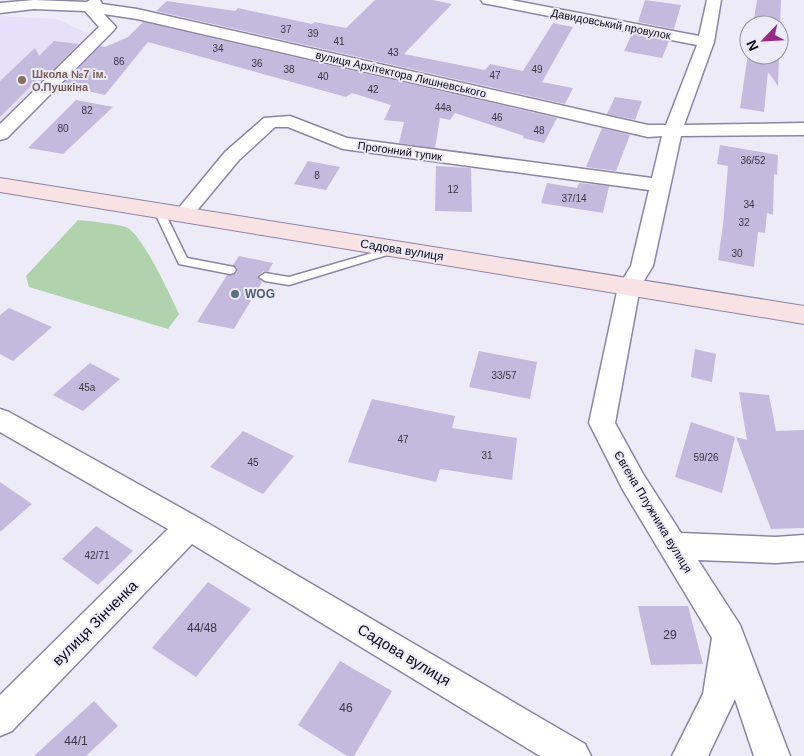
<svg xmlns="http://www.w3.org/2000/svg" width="804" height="756" font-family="Arial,sans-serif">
	<rect width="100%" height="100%" fill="#eeebf9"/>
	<polygon fill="#e6e0fa" points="0,16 57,19 90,35 0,125"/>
	<path fill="#b0d3ad" d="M 78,220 C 89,221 120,224 128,228 C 144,238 170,295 179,314 L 168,329 L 29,287 L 26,276 Z"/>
	<g fill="#c3badd">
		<polygon points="375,0 433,0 452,4 404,54 485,70 490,64 523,71 553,23 573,27 542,82 573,88 565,104 156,11 167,1 235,11 238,8 312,24 315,22 346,28"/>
		<polygon points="645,0 681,5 674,29 638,22"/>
		<polygon points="757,0 781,0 778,86 768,72 764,112 740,108 749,47 749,55 779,55 779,25 753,25"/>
		<polygon points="143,22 557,118 544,143 523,138 524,136 455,113 450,120 440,118 435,148 399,143 404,122 384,120 391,105 352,93 346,97 148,42 105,95 62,85 100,46 105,47 128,37"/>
		<polygon points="632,34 669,41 662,58 624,51"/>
		<polygon points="54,41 79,44 42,81 37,80 0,117 0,81 35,48 39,56"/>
		<polygon points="615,97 642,101 635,120 607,114"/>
		<polygon points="76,100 113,107 63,154 28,148"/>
		<polygon points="602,128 630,135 616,171 586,167"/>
		<polygon points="720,145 778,155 777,175 774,174 773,215 767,213 765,233 758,232 754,267 718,260 723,225 728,166 717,164"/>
		<polygon points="308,161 340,167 326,190 294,184"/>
		<polygon points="436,166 471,168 472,212 435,211"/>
		<polygon points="547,183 577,188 579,183 609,186 603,213 541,203"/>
		<polygon points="239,256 273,263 268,272 264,271 257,276 262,282 234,329 197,322 227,275 234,275 238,271 233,265"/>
		<polygon points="9,308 52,327 13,361 0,354 0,315"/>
		<polygon points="695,349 716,354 712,382 691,377"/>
		<polygon points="479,351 537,362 530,399 469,387"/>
		<polygon points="90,363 120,379 83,411 53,395"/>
		<polygon points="739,392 769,395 776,431 804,430 804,528 771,529 736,437 747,440"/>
		<polygon points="372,399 455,416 452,428 517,438 512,480 440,469 436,482 348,462"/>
		<polygon points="691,422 735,437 722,493 675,477"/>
		<polygon points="243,431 294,456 263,494 210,467"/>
		<polygon points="0,482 32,504 0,532"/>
		<polygon points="96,526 133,551 98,585 62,559"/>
		<polygon points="208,582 251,609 196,677 152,648"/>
		<polygon points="638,606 688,606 703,664 651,665"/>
		<polygon points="340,661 392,691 354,756 347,756 298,725"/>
		<polygon points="94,701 118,726 86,756 34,756"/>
	</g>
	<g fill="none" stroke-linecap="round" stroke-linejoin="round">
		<g stroke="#8c84a5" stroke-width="3">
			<g id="service">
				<polygon points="159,208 164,211 187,258 234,267 236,270 234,273 230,274 179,264 154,211"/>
				<polygon points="393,247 398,250 397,252 289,285 265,281 259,277 265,273 289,277"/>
			</g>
		</g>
		<g stroke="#8c84a5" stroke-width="3">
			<g id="minor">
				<polygon points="34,0 87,2 90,0 100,0 102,4 137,9 648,125 666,125 697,45 488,4 483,3 481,0 511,0 699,36 707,0 721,0 714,42 684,125 804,123 804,135 681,136 653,266 640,287 615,423 643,474 681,533 776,537 804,535 804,561 776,563 698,560 740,625 790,756 754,756 735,699 708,756 672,756 703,694 712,638 623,490 589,423 618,287 631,266 649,190 343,149 288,127 275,127 239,160 190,219 183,221 176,219 173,215 225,152 264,118 290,116 347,138 652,178 662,136 648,137 137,19 104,14 116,27 114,30 7,138 0,140 0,124 99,27 85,11 34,9 0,13 0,3"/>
				<polygon points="0,409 9,412 199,518 585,744 591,756 540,756 192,544 12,731 0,736 0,695 168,529 0,432"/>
			</g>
		</g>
		<g stroke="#8c84a5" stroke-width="2">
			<polygon id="secondary" points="0,178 804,306 804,324 0,192"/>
		</g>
		<use href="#service" fill="#fff" fill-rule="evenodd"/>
		<use href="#minor" fill="#fff" fill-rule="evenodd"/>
		<use href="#secondary" fill="#f9e2e3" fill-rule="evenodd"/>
	</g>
	<circle fill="#8d6e63" stroke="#eeebf9" stroke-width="2" cx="22" cy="80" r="5"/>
	<circle fill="#5c6f8a" stroke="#eeebf9" stroke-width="2" cx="235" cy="294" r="5"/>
	<g text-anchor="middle" stroke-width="4" stroke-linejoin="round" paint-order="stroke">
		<g font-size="10" fill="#3a3546">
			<text x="286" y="33">37</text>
			<text x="313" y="37">39</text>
			<text x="339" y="45">41</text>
			<text x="218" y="52">34</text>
			<text x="393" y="56">43</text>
			<text x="119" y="65">86</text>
			<text x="257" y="67">36</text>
			<text x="289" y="73">38</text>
			<text x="537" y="73">49</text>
			<text x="495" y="79">47</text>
			<text x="323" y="80">40</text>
			<text x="373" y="93">42</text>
			<text x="443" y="111">44а</text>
			<text x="87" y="114">82</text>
			<text x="497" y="121">46</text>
			<text x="63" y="132">80</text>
			<text x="539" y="134">48</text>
			<text x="753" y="164">36/52</text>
			<text x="317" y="179">8</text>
			<text x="453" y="193">12</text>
			<text x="574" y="202">37/14</text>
			<text x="749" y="208">34</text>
			<text x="744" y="226">32</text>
			<text x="737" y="257">30</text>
			<text x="504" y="379">33/57</text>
			<text x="87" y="391">45а</text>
			<text x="403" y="443">47</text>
			<text x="487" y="459">31</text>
			<text x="706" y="461">59/26</text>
			<text x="253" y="466">45</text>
			<text x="97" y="559">42/71</text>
		</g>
		<g font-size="11" fill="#0c0914" stroke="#eeebf9">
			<text transform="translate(611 24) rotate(11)" y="4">Давидовський провулок</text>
			<text transform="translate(401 74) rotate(13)" y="4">вулиця Архітектора Лишневського</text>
			<text transform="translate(400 151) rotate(8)" y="4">Прогонний тупик</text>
		</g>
		<g font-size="11" font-weight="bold" fill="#785e54" stroke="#eeebf9" text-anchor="start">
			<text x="32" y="78">Школа №7 ім.<tspan x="32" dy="13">О.Пушкіна</tspan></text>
		</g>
		<g font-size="12" fill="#0c0914" stroke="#eeebf9">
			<text transform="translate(402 250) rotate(9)" y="4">Садова вулиця</text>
			<text transform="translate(653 512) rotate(59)" y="4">Євгена Плужника вулиця</text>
		</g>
		<g font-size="12" font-weight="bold" fill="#4e5e75" stroke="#eeebf9" text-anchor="start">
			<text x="245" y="298">WOG</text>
		</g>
		<g font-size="12" fill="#3a3546">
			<text x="202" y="632">44/48</text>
			<text x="670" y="639">29</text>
			<text x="346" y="712">46</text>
			<text x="76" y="745">44/1</text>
		</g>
		<g font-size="15" fill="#0c0914" stroke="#eeebf9">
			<text transform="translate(95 623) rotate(-45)" y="5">вулиця Зінченка</text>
			<text transform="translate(404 655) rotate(31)" y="5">Садова вулиця</text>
		</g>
	</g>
	<g transform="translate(764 40) rotate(245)"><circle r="24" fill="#eeebf9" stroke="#94919d"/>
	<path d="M0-4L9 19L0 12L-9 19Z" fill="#972887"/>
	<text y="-8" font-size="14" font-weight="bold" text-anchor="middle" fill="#0c0914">N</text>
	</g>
</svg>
